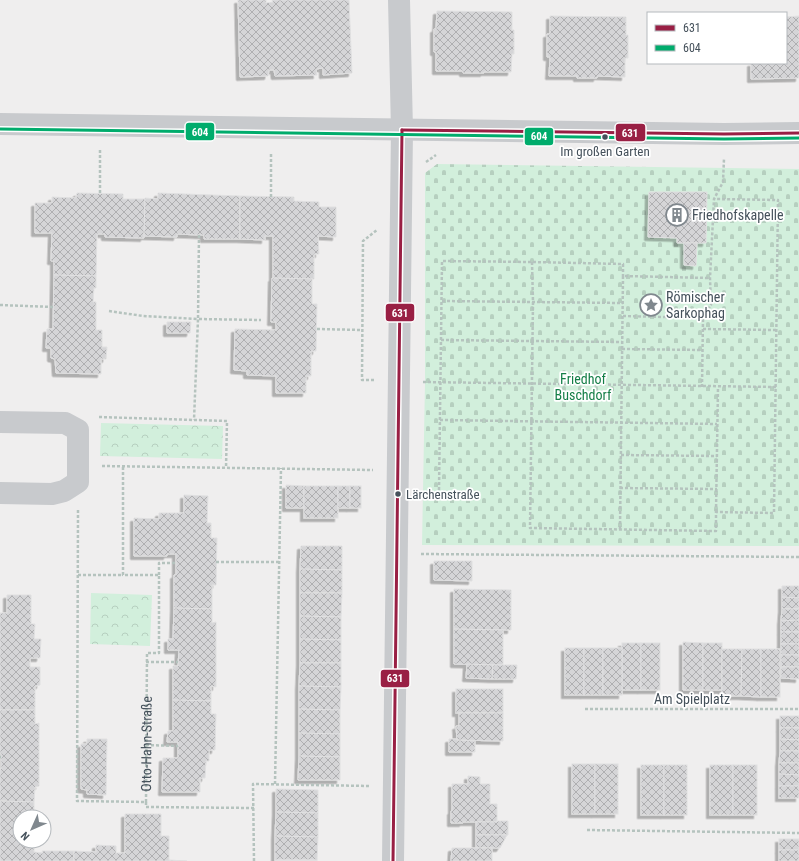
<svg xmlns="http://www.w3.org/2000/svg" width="799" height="861" font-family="'Roboto Condensed',sans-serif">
	<defs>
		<pattern id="cemetery-stones" width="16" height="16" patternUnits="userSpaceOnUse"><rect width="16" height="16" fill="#d2efdc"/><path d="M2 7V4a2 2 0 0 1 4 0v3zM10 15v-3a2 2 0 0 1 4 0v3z" fill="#b6cfbf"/></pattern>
		<pattern id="park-crowns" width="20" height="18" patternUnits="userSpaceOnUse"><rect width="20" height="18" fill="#d2efdc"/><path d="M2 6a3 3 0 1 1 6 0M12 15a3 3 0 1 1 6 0" fill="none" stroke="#b6cfbf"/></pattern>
		<pattern id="building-cross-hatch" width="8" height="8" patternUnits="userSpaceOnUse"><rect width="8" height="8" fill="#d5d5d7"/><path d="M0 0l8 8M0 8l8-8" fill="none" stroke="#afafb1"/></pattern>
		<filter id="shadow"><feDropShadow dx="-3.5" dy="3.5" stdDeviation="0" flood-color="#0004"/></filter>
	</defs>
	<rect width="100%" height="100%" fill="#efeeee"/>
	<path fill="url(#cemetery-stones)" fill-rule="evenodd" d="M 437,164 L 799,169 L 799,546 L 422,545 L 425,382 L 425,173 ZM 649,192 L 707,192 L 706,243 L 697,243 L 696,266 L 684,265 L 684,243 L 677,243 L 677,238 L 648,237 Z"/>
	<g fill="url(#park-crowns)">
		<polygon points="101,423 223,426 222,459 100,456"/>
		<polygon points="91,593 152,595 150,646 90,644"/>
	</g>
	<g fill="url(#building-cross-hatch)" stroke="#e0e0e1" filter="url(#shadow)">
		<polygon points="238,0 266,0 266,3 273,2 272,0 349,0 352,73 323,75 323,68 316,69 317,75 275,76 274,70 269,70 268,76 240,77"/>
		<polygon points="437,11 512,12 512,30 514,30 514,54 512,54 511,72 484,72 484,73 463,73 463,71 436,71 436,52 434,52 434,29 436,29"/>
		<polygon points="550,16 626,17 626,35 628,35 628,58 625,58 625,77 597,76 597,78 577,78 577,76 549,76 550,57 547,57 547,34 550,34"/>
		<polygon points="799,16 799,78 751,79 751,63 786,63 786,17"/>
		<polygon points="649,192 707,192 706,243 677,243 677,238 648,237"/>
		<polygon points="77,193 123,194 123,199 145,199 144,238 105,237 105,234 97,234 96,276 54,275 54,261 51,261 52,233 35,233 35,203 52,203 52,197 76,198"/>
		<polygon points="158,193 240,196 240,239 204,239 204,235 199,235 177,234 177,237 144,236 145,198 158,199"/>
		<polygon points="240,196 294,197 294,201 319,202 319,207 336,207 336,237 318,236 319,254 314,254 314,279 273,278 273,236 265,236 265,240 240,239"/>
		<polygon points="684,243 697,243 696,266 684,265"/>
		<polygon points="54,275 96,276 96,288 94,288 93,302 96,302 96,330 102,330 102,347 107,347 106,359 101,359 101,374 56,373 55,359 51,358 51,348 46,348 47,329 53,329"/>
		<polygon points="272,278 312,279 312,304 317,304 316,351 311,351 311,376 306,376 306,393 276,393 276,376 247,375 247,371 234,370 235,329 276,330 276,322 271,322"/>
		<polygon points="167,322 191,322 190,333 167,333"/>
		<polygon points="286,485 304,486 304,508 286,508"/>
		<rect x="304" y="486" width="34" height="32"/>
		<rect x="338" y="486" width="12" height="22"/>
		<rect x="350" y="486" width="11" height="22"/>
		<polygon points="184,495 208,496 207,523 211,523 211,538 217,538 216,585 212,585 212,609 174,608 174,575 176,575 176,554 167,554 167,556 134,556 134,518 159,519 159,513 184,513"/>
		<polygon points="301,546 342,546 342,570 300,569"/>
		<polygon points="434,561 472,561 472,581 434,580"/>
		<polygon points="300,569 342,570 342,593 300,593"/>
		<polygon points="782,586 799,586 799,598 782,597"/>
		<polygon points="454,589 511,590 511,630 454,629"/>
		<polygon points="300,593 342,593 341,617 300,616"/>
		<polygon points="7,595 31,595 31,624 35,624 34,639 41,639 40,658 30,658 30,667 40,667 40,685 35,686 35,710 0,710 0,613 7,613"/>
		<polygon points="782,597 799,598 799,609 782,609"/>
		<polygon points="174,608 212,609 212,623 216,622 216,687 211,686 211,701 173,700 173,666 178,666 179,650 168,650 168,639 173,639"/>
		<polygon points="782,609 799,609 799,620 781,621"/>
		<polygon points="300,616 341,617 341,640 300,639"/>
		<polygon points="799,620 799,632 781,632 781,621"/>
		<polygon points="454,629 503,630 503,665 454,664"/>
		<rect x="781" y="632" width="18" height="12"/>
		<polygon points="300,639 341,640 341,663 300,663"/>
		<polygon points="683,642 703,643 703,690 683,690"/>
		<rect x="622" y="643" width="19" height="47"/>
		<rect x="641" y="643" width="19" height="47"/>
		<rect x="703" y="643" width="19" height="47"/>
		<rect x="781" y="644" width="18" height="11"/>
		<rect x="565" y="648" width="19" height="47"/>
		<rect x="584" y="648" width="19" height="47"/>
		<rect x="603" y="648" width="19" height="47"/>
		<polygon points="722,649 742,649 741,696 722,696"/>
		<polygon points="742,649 761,649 761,697 741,696"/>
		<rect x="761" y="649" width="19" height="48"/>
		<rect x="781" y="655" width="18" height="12"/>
		<polygon points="300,663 341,663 341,687 299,686"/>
		<polygon points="467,664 493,665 492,679 466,678"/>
		<polygon points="493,665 517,665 516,679 492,679"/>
		<polygon points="781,667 799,667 799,679 781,678"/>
		<polygon points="299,686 341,687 340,710 299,709"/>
		<rect x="456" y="689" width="47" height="24"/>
		<polygon points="173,700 211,701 211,714 216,714 215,750 209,750 209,761 206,761 205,778 200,778 200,792 162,792 163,758 178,758 178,742 167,742 168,731 173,731"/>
		<polygon points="299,709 340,710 340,734 299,733"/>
		<polygon points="0,710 35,710 35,724 39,723 39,786 35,787 34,802 0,801 0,769 1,769 1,753 0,753"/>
		<polygon points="459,713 503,713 503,741 457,740 456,726 459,726"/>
		<rect x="780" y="716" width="19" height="12"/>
		<polygon points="780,728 799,728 799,740 780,739"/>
		<polygon points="299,733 340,734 340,757 299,756"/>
		<polygon points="87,739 107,739 106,795 87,794 87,790 81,789 81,744 87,744"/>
		<polygon points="449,739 457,739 457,740 475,741 475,752 449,752"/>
		<polygon points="780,739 799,740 799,751 780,751"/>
		<polygon points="780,751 799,751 799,763 779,763"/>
		<polygon points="299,756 340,757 340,780 298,780"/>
		<polygon points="779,763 799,763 799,775 779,774"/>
		<rect x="572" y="764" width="23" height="50"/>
		<rect x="595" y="764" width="23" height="50"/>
		<rect x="641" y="765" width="23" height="50"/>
		<rect x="664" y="765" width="23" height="50"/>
		<rect x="710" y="765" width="23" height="50"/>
		<rect x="733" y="765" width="24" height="50"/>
		<polygon points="779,774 799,775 799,786 779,786"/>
		<polygon points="468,776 480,777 480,784 490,784 490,804 497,804 497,822 463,822 463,823 451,823 451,811 452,811 452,784 468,784"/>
		<rect x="779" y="786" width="20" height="12"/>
		<polygon points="276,789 318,790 318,813 276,812"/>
		<polygon points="0,801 34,802 34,817 20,817 20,841 38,841 38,844 34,844 34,852 43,853 42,851 74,851 74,861 0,861"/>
		<polygon points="276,812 318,813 318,837 275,836"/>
		<polygon points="125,814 161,814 161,836 169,836 169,860 187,861 74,861 74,851 96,852 96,845 116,846 116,853 125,853"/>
		<polygon points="497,821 508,821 508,835 476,835 476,822 497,822"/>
		<polygon points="476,835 507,835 500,848 476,848"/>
		<polygon points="275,836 318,837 317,860 275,860"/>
		<rect x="779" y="839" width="20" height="11"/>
		<polygon points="452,848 492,848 492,861 451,861"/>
		<rect x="779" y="850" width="20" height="11"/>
		<rect x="275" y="860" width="42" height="1"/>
	</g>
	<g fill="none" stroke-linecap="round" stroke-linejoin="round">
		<g stroke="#b5c3be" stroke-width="2.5" stroke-dasharray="3 2" stroke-linecap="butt">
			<polyline points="100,150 100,194"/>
			<polyline points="426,162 436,155"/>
			<polyline points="271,197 271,152"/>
			<polyline points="199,235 198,319 261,320"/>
			<polyline points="532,262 533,302 530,528 716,531 716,512 774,513 778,200 714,199"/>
			<polyline points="442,301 623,303"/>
			<polyline points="0,305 53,307"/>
			<polyline points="109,311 143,316 198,319 194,420"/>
			<polyline points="623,316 703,318 711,305 710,278 714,199 723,182 724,159"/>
			<polyline points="317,329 362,330"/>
			<polyline points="703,329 776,330"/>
			<polyline points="441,340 622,342"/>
			<polyline points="622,349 702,350"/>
			<polyline points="374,380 362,380 363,241 377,230"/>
			<polyline points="423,382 776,387"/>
			<polyline points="702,387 703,318"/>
			<polyline points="99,417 227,421 226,468"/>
			<polyline points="440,420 717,424"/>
			<polyline points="621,455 717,456"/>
			<polyline points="102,466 373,470"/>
			<polyline points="620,488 717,489"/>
			<polyline points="439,490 442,261 532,262 623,264 623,276"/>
			<path id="s1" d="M 78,510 L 77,801 L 146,802 L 147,653 L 159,653 L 159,575 L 123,575 L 123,466"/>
			<polyline points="716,512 718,387"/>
			<polyline points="620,529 623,276 710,278"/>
			<polyline points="421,554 799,557"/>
			<polyline points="216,562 279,562"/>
			<polyline points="78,575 123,575"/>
			<polyline points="159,575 159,563 176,563"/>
			<polyline points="146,662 178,662"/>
			<polyline points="585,709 799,709"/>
			<polyline points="146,745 178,746"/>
			<polyline points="0,757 1,757"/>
			<polyline points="275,784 281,468"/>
			<polyline points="146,802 146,807 254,808"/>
			<polyline points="587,830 799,833"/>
			<polyline points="254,861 253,784 369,786"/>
		</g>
		<g stroke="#c8cacd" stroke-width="22">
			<polyline points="0,124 724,134 799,133"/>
			<polyline points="0,422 65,423 78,430 78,482 64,491 52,494 0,493"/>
			<polyline points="393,861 402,130 399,0"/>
		</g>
		<g stroke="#fff" stroke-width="6">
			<g id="bus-1">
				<polyline points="402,130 724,134 799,133"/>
				<polyline points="393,861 402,130"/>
			</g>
		</g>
		<g stroke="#fff" stroke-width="6">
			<polyline id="bus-2" points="0,129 724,139 799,138"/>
		</g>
		<use href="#bus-1" stroke="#991f44" stroke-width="3"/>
		<use href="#bus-2" stroke="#00ac6c" stroke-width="3"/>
	</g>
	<defs>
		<g id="building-ring" transform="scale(1.15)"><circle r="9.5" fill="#fff" stroke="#80888e" stroke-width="1.5"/><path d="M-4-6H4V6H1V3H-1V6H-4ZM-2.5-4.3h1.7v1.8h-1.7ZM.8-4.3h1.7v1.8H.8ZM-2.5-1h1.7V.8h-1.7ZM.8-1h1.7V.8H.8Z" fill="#80888e"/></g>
		<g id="sight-ring" transform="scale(1.15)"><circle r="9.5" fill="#fff" stroke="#80888e" stroke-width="1.5"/><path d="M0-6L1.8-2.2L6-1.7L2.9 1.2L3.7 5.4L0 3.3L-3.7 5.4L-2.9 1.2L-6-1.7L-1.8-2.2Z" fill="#80888e"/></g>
	</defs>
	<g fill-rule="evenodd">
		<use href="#building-ring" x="677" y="215"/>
		<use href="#sight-ring" x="651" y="305"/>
	</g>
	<g fill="#45515b" stroke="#fff" stroke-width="1.5">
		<circle cx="605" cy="137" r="3.5"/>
		<circle cx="398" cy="494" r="3.5"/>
	</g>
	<g text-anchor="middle" stroke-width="3.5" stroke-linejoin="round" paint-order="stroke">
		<g font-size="13" fill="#45515b" stroke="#fff">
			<text x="605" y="156">Im großen Garten</text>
			<text x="406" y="499" text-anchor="start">Lärchenstraße</text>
		</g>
		<g font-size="14" fill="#45515b" stroke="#fff" text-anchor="start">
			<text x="692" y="220">Friedhofskapelle</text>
			<text x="666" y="302">Römischer<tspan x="666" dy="16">Sarkophag</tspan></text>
		</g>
		<g font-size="14" fill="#147e47" stroke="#fff">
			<text x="583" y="384">Friedhof<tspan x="583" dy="16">Buschdorf</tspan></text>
		</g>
		<g font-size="14" fill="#45515b" stroke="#fff">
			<text x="692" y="704">Am Spielplatz</text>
			<text dy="5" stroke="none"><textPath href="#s1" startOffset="418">Otto-Hahn-Straße</textPath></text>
		</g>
	</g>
	<g stroke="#fff" stroke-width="1.5">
		<rect x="185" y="122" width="30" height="19" rx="4" fill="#00ac6c"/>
		<rect x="615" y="123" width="31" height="19" rx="4" fill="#991f44"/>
		<rect x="524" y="127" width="30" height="19" rx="4" fill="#00ac6c"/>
		<rect x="385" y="303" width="30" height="19" rx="4" fill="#991f44"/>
		<rect x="380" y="669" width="30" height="19" rx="4" fill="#991f44"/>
	</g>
	<g font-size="11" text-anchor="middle" font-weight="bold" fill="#fff">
		<text x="200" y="136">604</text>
		<text x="630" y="137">631</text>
		<text x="539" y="140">604</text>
		<text x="400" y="317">631</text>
		<text x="395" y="682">631</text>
	</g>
	<rect x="647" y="12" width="140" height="52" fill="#ffffff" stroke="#b5b9bd"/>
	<rect x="655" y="25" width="20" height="6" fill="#991f44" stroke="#b5b9bd"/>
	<text x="683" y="32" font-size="12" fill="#45515b">631</text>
	<rect x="655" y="45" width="20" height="6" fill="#00ac6c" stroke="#b5b9bd"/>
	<text x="683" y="52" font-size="12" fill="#45515b">604</text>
	<g transform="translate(32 829) rotate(225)"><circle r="19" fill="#ffffff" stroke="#b5b9bd"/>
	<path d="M0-3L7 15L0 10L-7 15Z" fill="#80888e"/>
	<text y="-6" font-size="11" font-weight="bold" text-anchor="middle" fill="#45515b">N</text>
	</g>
</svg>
